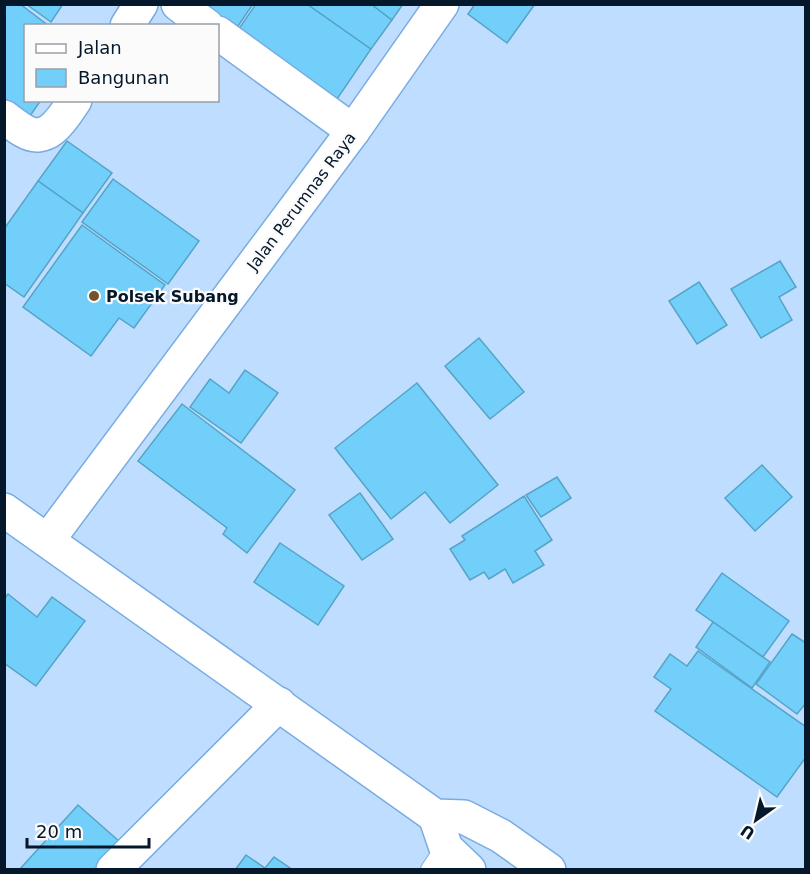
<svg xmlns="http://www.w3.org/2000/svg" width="810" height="874" font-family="'DejaVu Sans',sans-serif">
	<rect width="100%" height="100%" fill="#bfdeff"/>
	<g fill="#72cffa" stroke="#55a3c7" stroke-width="1.5">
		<polygon points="4,4 20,4 49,26 26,26 26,100 41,100 30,116 4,98"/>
		<polygon points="26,4 63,4 51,22"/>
		<polygon points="194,4 253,4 234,32"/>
		<polygon points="256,4 307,4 371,49 335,102 236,33"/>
		<polygon points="307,4 371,4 392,20 371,49"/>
		<polygon points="371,4 403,4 392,20"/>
		<polygon points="475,4 535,4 507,43 468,14"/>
		<polygon points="67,141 112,173 83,213 38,181"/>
		<polygon points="113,179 199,241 168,284 82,222"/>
		<polygon points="38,181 83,213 24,297 4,283 4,229"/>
		<polygon points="82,225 165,285 134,328 119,318 91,356 23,307"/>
		<polygon points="780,261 796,287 779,297 792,320 761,338 731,289"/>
		<polygon points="699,282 727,325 697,344 669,301"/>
		<polygon points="479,338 524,392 490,419 445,366"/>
		<polygon points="245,370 278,393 241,443 190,407 210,379 229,393"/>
		<polygon points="417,383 498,485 450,523 425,492 391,519 335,448"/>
		<polygon points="182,404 295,490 247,553 223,534 227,528 138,461"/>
		<polygon points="762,465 792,497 755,531 725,498"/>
		<polygon points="557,477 571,498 541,517 526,495"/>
		<polygon points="360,493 393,539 362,560 329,515"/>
		<polygon points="524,496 552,540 535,551 544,565 513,583 505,569 489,579 484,572 470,580 450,549 465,540 462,536"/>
		<polygon points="280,543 344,586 318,625 254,582"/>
		<polygon points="722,573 789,621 763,657 696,610"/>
		<polygon points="8,594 37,617 52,597 85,621 36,686 4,663 4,599"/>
		<polygon points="713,622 770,662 752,688 696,647"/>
		<polygon points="792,634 806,643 806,703 797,714 756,684"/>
		<polygon points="698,651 806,727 806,757 777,797 655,711 671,689 654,677 670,654 687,666"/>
		<polygon points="78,805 120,842 95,870 19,870"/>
		<polygon points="246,855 265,868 274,857 293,870 235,870"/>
	</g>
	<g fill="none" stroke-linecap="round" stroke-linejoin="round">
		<g stroke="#79ace1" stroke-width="22">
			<polyline id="lane" points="431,870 446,848"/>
		</g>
		<g stroke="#79ace1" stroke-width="36">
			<g id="street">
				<polyline points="178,4 207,26"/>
				<polyline points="127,26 141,4"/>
				<polyline points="218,33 353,131"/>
				<path d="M 4,117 C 11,122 17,127 24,131 C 48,145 63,118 75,100"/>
				<polyline points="48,540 353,131 442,4"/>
				<polyline points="113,870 279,704"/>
			</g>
		</g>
		<g stroke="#79ace1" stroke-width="36">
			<g id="secondary">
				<polyline points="4,510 435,816 464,817 501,836 549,870"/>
				<polyline points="435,816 446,848 469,870"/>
			</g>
		</g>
		<use href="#lane" stroke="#fff" stroke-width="20"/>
		<use href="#street" stroke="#fff" stroke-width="33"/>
		<use href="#secondary" stroke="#fff" stroke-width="33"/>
	</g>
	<circle fill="#74532a" stroke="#fbfbfb" stroke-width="2" cx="94" cy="296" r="6"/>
	<g text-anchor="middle" stroke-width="4.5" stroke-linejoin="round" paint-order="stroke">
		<g font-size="16" fill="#04172b" stroke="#fbfbfb">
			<text transform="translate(301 201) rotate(-53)" y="6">Jalan Perumnas Raya</text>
		</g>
		<g font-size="16" font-weight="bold" fill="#04172b" stroke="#fbfbfb" text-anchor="start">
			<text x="106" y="302">Polsek Subang</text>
		</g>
	</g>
	<rect width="810" height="874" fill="none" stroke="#04172b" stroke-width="12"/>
	<rect x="24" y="24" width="195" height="78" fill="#fbfbfb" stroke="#98a0a8" stroke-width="1.5"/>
	<rect x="36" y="44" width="30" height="9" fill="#ffffff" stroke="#98a0a8" stroke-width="1.5"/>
	<text x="78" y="54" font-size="18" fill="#04172b">Jalan</text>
	<rect x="36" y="69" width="30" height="18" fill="#72cffa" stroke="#98a0a8" stroke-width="1.5"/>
	<text x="78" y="84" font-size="18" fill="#04172b">Bangunan</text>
	<g transform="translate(756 820) rotate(214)" stroke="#fbfbfb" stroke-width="4.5" paint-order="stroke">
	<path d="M0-4.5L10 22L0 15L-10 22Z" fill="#04172b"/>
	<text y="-9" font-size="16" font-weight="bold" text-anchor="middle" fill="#04172b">U</text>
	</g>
	<path d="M27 838v9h122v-9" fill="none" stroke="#04172b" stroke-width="3"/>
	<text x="36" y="838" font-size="18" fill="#04172b" stroke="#fbfbfb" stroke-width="4.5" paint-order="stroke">20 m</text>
</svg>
